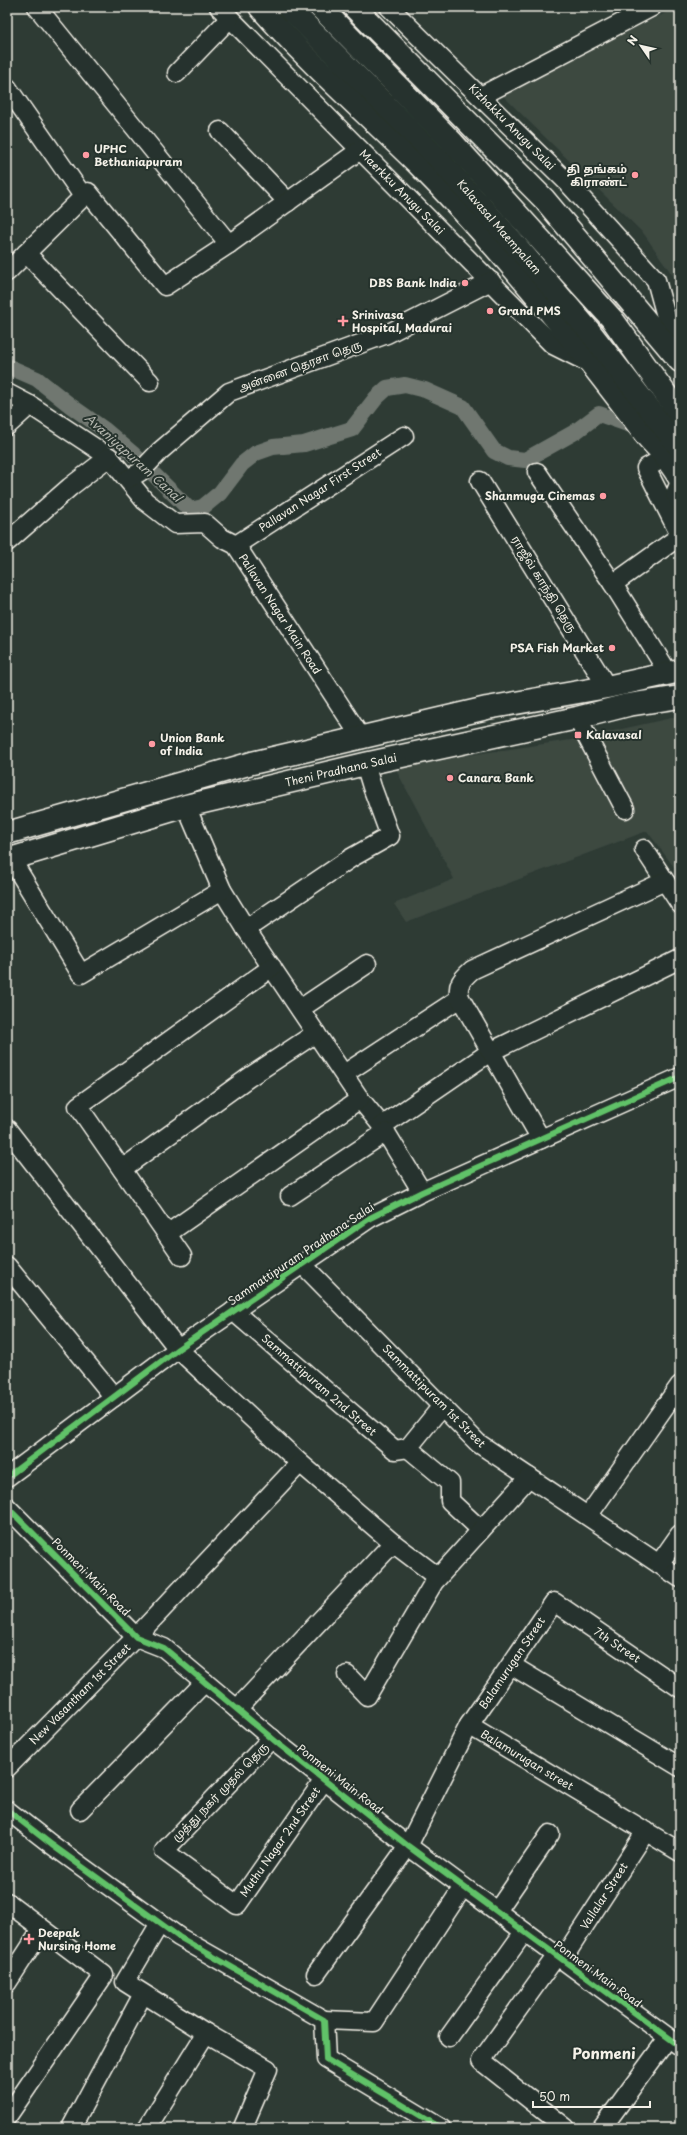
<svg xmlns="http://www.w3.org/2000/svg" width="687" height="2135" font-family="'Playpen Sans','Noto Sans Tamil',sans-serif">
	<rect width="100%" height="100%" fill="#2e3b34"/>
	<filter id="ink" filterUnits="userSpaceOnUse"><feTurbulence type="fractalNoise" baseFrequency=".025" numOctaves="2"/><feDisplacementMap in="SourceGraphic" scale="8" xChannelSelector="R" yChannelSelector="G"/><feConvolveMatrix kernelMatrix="1 2 1 2 8 2 1 2 1" color-interpolation-filters="sRGB"/></filter>
	<g filter="url(#ink)">
		<g fill="#3c4841">
			<polygon points="678,7 680,7 680,286 644,234 500,93"/>
			<polygon points="680,716 680,875 647,831 406,922 394,904 454,879 394,766 577,739"/>
		</g>
		<g fill="none" stroke-linecap="round" stroke-linejoin="round">
			<polyline stroke="#6f7770" stroke-width="16" points="7,366 37,379 71,406 105,430 132,453 190,510 203,507 220,493 242,464 256,453 273,447 304,444 352,429 376,398 387,388 405,385 425,390 463,407 494,451 508,458 525,460 575,432 599,414 636,427 640,430"/>
			<g stroke="#f4f1e8" stroke-width="21">
				<g id="minor">
					<polyline points="37,7 229,244"/>
					<polyline points="219,7 553,345 591,364"/>
					<polyline points="389,7 566,181 656,280 677,357"/>
					<polyline points="177,73 230,18"/>
					<polyline points="7,87 83,196"/>
					<polyline points="481,96 652,7"/>
					<polyline points="220,131 288,202"/>
					<polyline points="26,253 150,382"/>
					<polyline points="7,272 88,192 165,286 229,244 360,150"/>
					<polyline points="7,393 30,405 109,457 145,501 175,524 205,523 222,538 236,545 362,739"/>
					<polyline points="7,426 30,405"/>
					<polyline points="666,457 646,468 680,535"/>
					<polyline points="537,472 613,584 669,674"/>
					<polyline points="128,479 140,472 160,451 229,392 387,334 491,281"/>
					<polyline points="480,481 607,687"/>
					<polyline points="680,482 675,494 680,503"/>
					<polyline points="7,542 70,487 109,457"/>
					<polyline points="236,545 404,436"/>
					<polyline points="613,584 680,536"/>
					<polyline points="577,718 625,809"/>
					<polyline points="186,806 222,890 246,929 360,1099 382,1126 422,1192"/>
					<polyline points="644,849 680,904"/>
					<polyline points="11,859 81,974 222,890"/>
					<polyline points="246,929 351,858 390,836 372,787 365,764"/>
					<polyline points="300,1009 367,964"/>
					<polyline points="344,1074 460,998"/>
					<polyline points="382,1126 490,1052 680,959"/>
					<polyline points="7,1129 178,1349 300,1463 393,1543"/>
					<path d="M 541,1139 L 460,998 C 456,985 462,979 472,970 L 665,881"/>
					<polyline points="122,1169 248,1078 316,1033"/>
					<polyline points="290,1196 386,1132"/>
					<polyline points="167,1234 360,1099"/>
					<polyline points="182,1256 78,1106 272,967"/>
					<polyline points="302,1264 478,1443 680,1578"/>
					<polyline points="7,1266 114,1397"/>
					<polyline points="233,1311 395,1450 408,1448"/>
					<polyline points="442,1406 408,1448 450,1483 450,1501 481,1530"/>
					<polyline points="7,1477 178,1349 370,1218 422,1192 680,1077"/>
					<polyline points="7,1507 136,1637 164,1648 281,1746 408,1846 680,2046"/>
					<polyline points="588,1516 680,1385"/>
					<polyline points="659,1564 680,1534"/>
					<polyline points="511,1665 680,1767"/>
					<polyline points="347,1675 367,1696 434,1582 529,1477"/>
					<polyline points="237,1709 393,1543 438,1577"/>
					<polyline points="469,1725 554,1602 680,1688"/>
					<polyline points="272,1738 164,1851 237,1905 324,1780"/>
					<polyline points="7,1768 136,1637 300,1463"/>
					<polyline points="7,1810 52,1845 179,1937 324,2020 326,2059 441,2128"/>
					<polyline points="80,1810 205,1682"/>
					<polyline points="7,1902 104,1975 7,2117"/>
					<polyline points="497,1911 550,1834"/>
					<polyline points="557,1955 481,2061 566,2128"/>
					<polyline points="562,1960 646,1831"/>
					<polyline points="316,1974 408,1846 469,1725 680,1852"/>
					<polyline points="7,1983 42,1929"/>
					<polyline points="324,2020 374,2022 463,1887"/>
					<polyline points="206,2033 268,2069 243,2127"/>
					<polyline points="449,2037 524,1932"/>
					<polyline points="71,2128 143,1994"/>
					<polyline points="147,2128 206,2033 125,1982 160,1923"/>
					<polyline points="602,2128 668,2038"/>
				</g>
			</g>
			<g stroke="#f4f1e8" stroke-width="25">
				<g id="major">
					<path d="M 260,7 C 309,63 365,112 418,164 C 501,248 574,340 645,434 C 652,443 660,449 666,458 C 671,465 676,472 680,479"/>
					<polyline points="288,7 439,159 513,242 590,332 680,448"/>
					<polyline points="320,7 453,143 612,319 680,414"/>
					<polyline points="354,7 544,199 680,361"/>
					<polyline points="7,833 252,763 487,708 607,687 680,671"/>
					<polyline points="7,860 186,806 365,764 577,718 628,705 680,697"/>
				</g>
			</g>
			<use href="#minor" stroke="#26332d" stroke-width="18"/>
			<use href="#major" stroke="#26332d" stroke-width="22"/>
			<g stroke="#26332d" stroke-width="8">
				<g id="cycleway">
					<polyline points="7,1477 178,1349 370,1218 422,1192 680,1077"/>
					<polyline points="7,1507 136,1637 164,1648 281,1746 408,1846 680,2046"/>
					<polyline points="7,1810 52,1845 179,1937 324,2020 326,2059 441,2128"/>
				</g>
			</g>
			<use href="#cycleway" stroke="#61c268" stroke-width="6"/>
		</g>
	</g>
	<g fill="#ff9aa2" stroke="#26332d" stroke-width="1.5">
		<circle cx="86" cy="155" r="4"/>
		<circle cx="635" cy="175" r="4"/>
		<circle cx="465" cy="283" r="4"/>
		<circle cx="490" cy="311" r="4"/>
		<path d="M341 315h4v4h4v4h-4v4h-4v-4h-4v-4h4z"/>
		<circle cx="603" cy="496" r="4"/>
		<circle cx="612" cy="648" r="4"/>
		<rect x="574" y="731" width="8" height="8" rx="2"/>
		<circle cx="152" cy="744" r="4"/>
		<circle cx="450" cy="778" r="4"/>
		<path d="M27 1933h4v4h4v4h-4v4h-4v-4h-4v-4h4z"/>
	</g>
	<g text-anchor="middle" stroke-width="4" stroke-linejoin="round" paint-order="stroke">
		<g font-size="11" fill="#f4f1e8" stroke="#26332d">
			<text transform="translate(512 127) rotate(45)" y="4">Kizhakku Anugu Salai</text>
			<text transform="translate(402 192) rotate(45)" y="4">Maerkku Anugu Salai</text>
			<text transform="translate(499 227) rotate(49)" y="4">Kalavasal Maempalam</text>
			<text transform="translate(300 366) rotate(-20)" y="4">அன்னை தெரசா தெரு</text>
			<text transform="translate(320 490) rotate(-33)" y="4">Pallavan Nagar First Street</text>
			<text transform="translate(544 584) rotate(58)" y="4">ராஜீவ் காந்தி தெரு</text>
			<text transform="translate(280 614) rotate(57)" y="4">Pallavan Nagar Main Road</text>
			<text transform="translate(341 770) rotate(-13)" y="4">Theni Pradhana Salai</text>
			<text transform="translate(301 1254) rotate(-34)" y="4">Sammattipuram Pradhana Salai</text>
			<text transform="translate(319 1385) rotate(41)" y="4">Sammattipuram 2nd Street</text>
			<text transform="translate(434 1396) rotate(45)" y="4">Sammattipuram 1st Street</text>
			<text transform="translate(91 1577) rotate(45)" y="4">Ponmeni Main Road</text>
			<text transform="translate(617 1645) rotate(34)" y="4">7th Street</text>
			<text transform="translate(512 1663) rotate(-56)" y="4">Balamurugan Street</text>
			<text transform="translate(80 1694) rotate(-45)" y="4">New Vasantham 1st Street</text>
			<text transform="translate(527 1760) rotate(31)" y="4">Balamurugan street</text>
			<text transform="translate(340 1779) rotate(38)" y="4">Ponmeni Main Road</text>
			<text transform="translate(220 1792) rotate(-46)" y="4">முத்து நகர் முதல் தெரு</text>
			<text transform="translate(280 1842) rotate(-55)" y="4">Muthu Nagar 2nd Street</text>
			<text transform="translate(604 1896) rotate(-57)" y="4">Vallalar Street</text>
			<text transform="translate(598 1974) rotate(36)" y="4">Ponmeni Main Road</text>
		</g>
		<g font-size="11" font-weight="bold" fill="#f4f1e8" stroke="#26332d" text-anchor="start">
			<text x="94" y="153">UPHC<tspan x="94" dy="13">Bethaniapuram</tspan></text>
			<text x="627" y="173" text-anchor="end">தி தங்கம்<tspan x="627" dy="13">கிராண்ட்</tspan></text>
			<text x="457" y="287" text-anchor="end">DBS Bank India</text>
			<text x="498" y="315">Grand PMS</text>
			<text x="352" y="319">Srinivasa<tspan x="352" dy="13">Hospital, Madurai</tspan></text>
			<text x="595" y="500" text-anchor="end">Shanmuga Cinemas</text>
			<text x="604" y="652" text-anchor="end">PSA Fish Market</text>
			<text x="586" y="739">Kalavasal</text>
			<text x="160" y="742">Union Bank<tspan x="160" dy="13">of India</tspan></text>
			<text x="458" y="782">Canara Bank</text>
			<text x="38" y="1937">Deepak<tspan x="38" dy="13">Nursing Home</tspan></text>
		</g>
		<g font-size="12" font-style="italic" fill="#b8bab2" stroke="#26332d">
			<text transform="translate(133 458) rotate(42)" y="4">Avaniyapuram Canal</text>
		</g>
		<g font-size="15" font-weight="bold" fill="#f4f1e8" stroke="#26332d">
			<text x="604" y="2059">Ponmeni</text>
		</g>
	</g>
	<rect width="687" height="2135" fill="none" stroke="#26332d" stroke-width="24"/>
	<rect x="12" y="12" width="663" height="2111" fill="none" stroke="#f4f1e8" stroke-width="1.5" filter="url(#ink)"/>
	<g transform="translate(641 46) rotate(304)" stroke="#26332d" stroke-width="3" paint-order="stroke">
	<path d="M0-3L7 15L0 10L-7 15Z" fill="#f4f1e8"/>
	<text y="-6" font-size="11" font-weight="bold" text-anchor="middle" fill="#f4f1e8">N</text>
	</g>
	<path d="M533 2101v6h117v-6" fill="none" stroke="#f4f1e8" stroke-width="2"/>
	<text x="539" y="2101" font-size="12" fill="#f4f1e8" stroke="#26332d" stroke-width="3" paint-order="stroke">50 m</text>
</svg>
